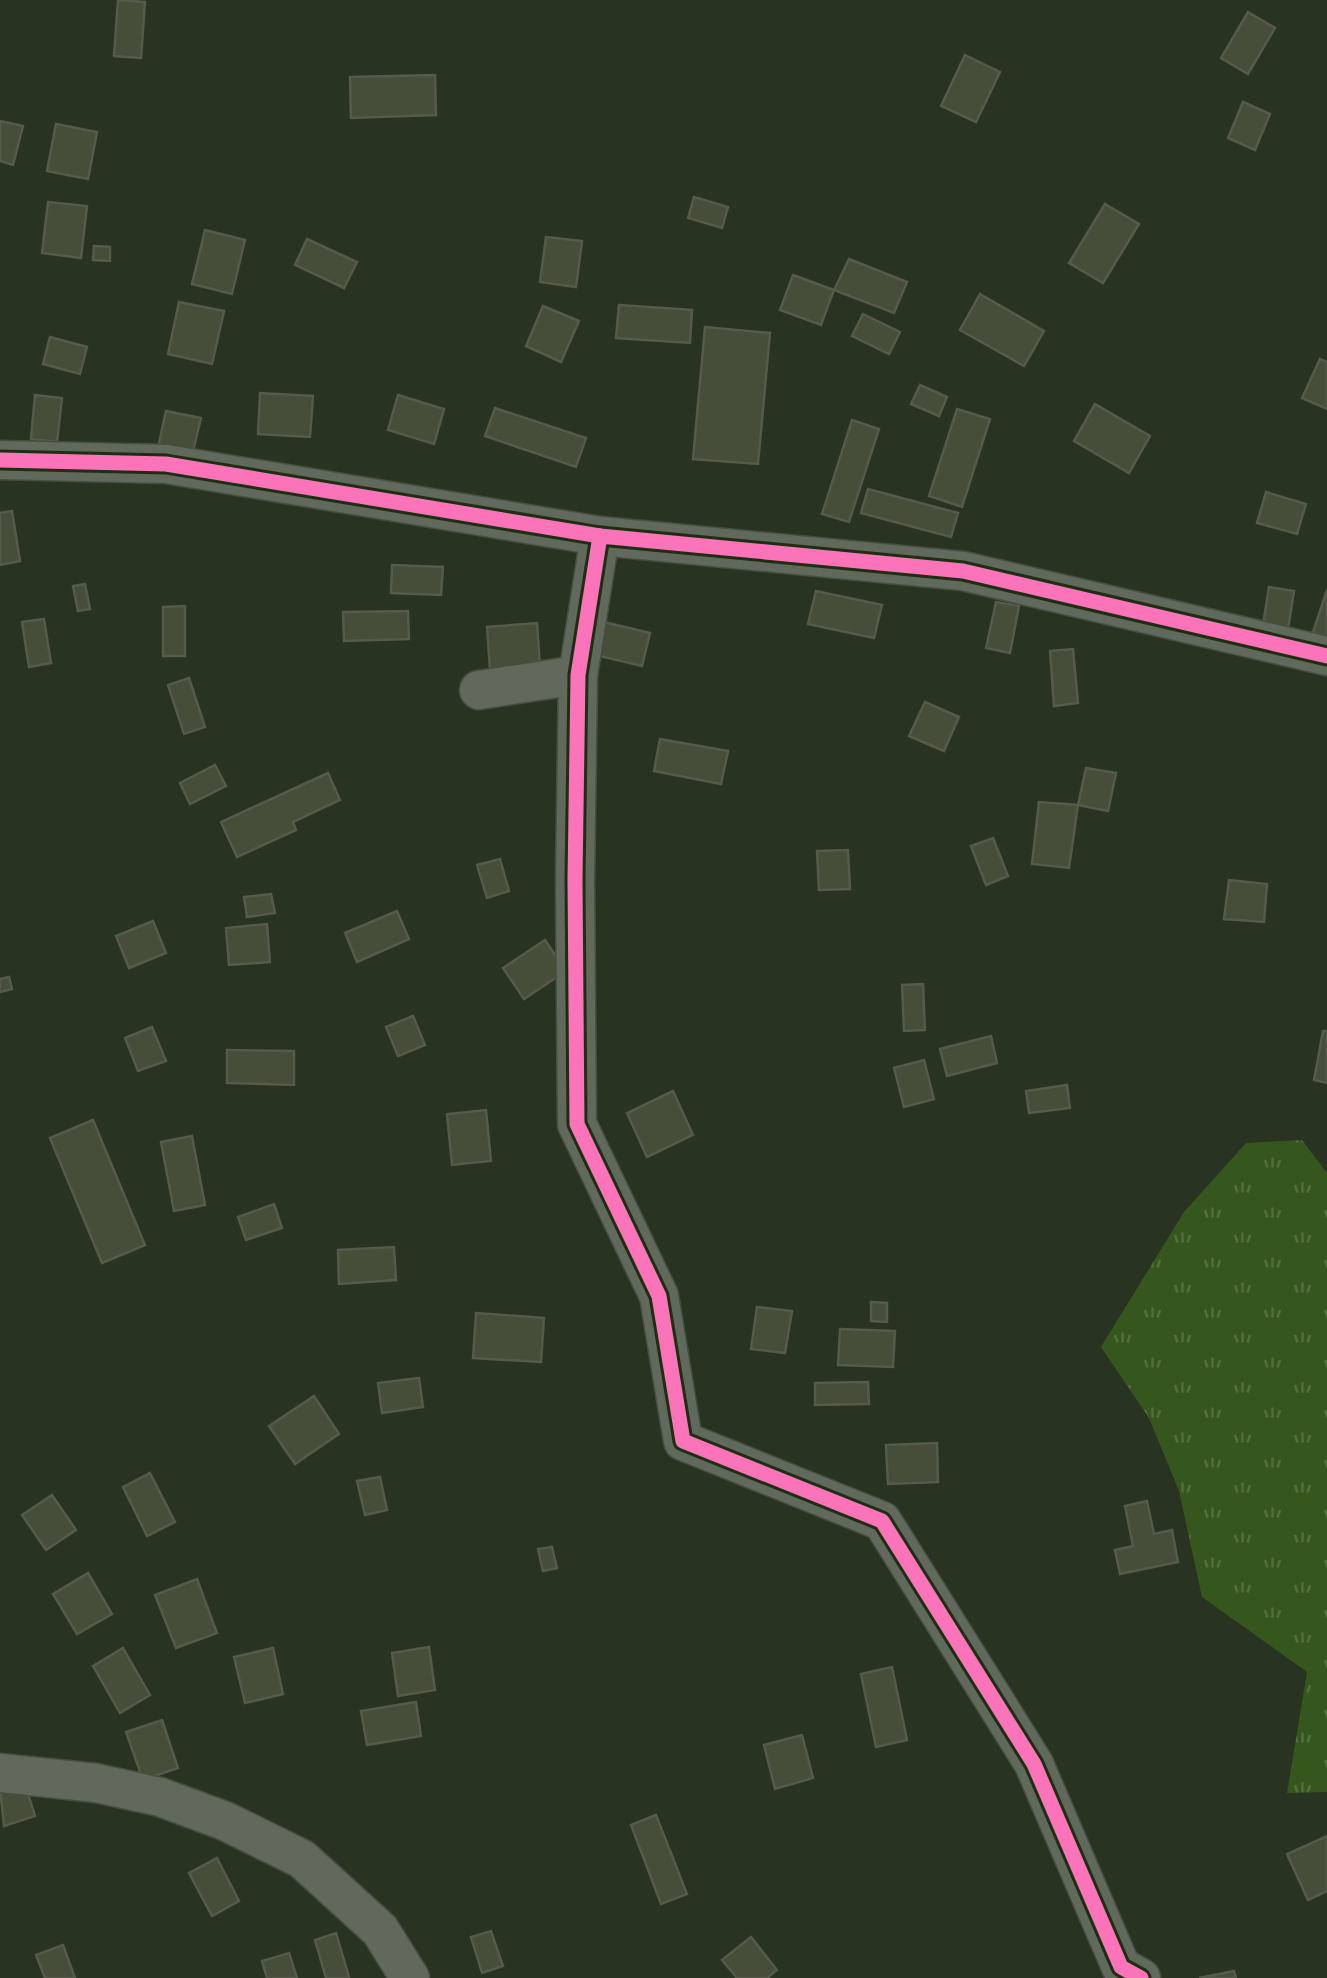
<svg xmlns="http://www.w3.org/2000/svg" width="1327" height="1978" font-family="'Noto Serif',serif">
	<defs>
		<pattern id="grass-tufts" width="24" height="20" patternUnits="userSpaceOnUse" patternTransform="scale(2.5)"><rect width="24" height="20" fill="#35561c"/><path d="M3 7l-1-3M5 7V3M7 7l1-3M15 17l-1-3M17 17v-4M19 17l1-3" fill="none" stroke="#526e3c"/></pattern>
	</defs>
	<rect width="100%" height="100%" fill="#283322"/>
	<polygon fill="url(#grass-tufts)" points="1302,1140 1327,1173 1327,1792 1287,1793 1307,1672 1202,1597 1179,1491 1149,1418 1101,1347 1184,1212 1246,1143"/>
	<g fill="#464d38" stroke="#555a4b" stroke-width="2.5">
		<polygon points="118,0 145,2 141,58 114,56"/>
		<polygon points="1248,12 1275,28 1248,74 1221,58"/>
		<polygon points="965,55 1000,72 976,122 941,106"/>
		<polygon points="435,75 436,115 351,118 350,77"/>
		<polygon points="1243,102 1270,114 1255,150 1228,138"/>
		<polygon points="0,121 23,126 13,165 0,161"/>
		<polygon points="56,124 97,132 88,179 47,171"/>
		<polygon points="694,197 728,207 722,228 688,218"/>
		<polygon points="48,202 87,206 81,258 42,253"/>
		<polygon points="1105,204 1139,224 1103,283 1069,263"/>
		<polygon points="205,230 245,240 232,294 192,284"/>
		<polygon points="546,237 582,241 576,287 540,282"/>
		<polygon points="307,239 357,262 344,288 295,265"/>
		<polygon points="94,246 110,247 110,261 93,260"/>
		<polygon points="849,259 907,282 894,313 834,290"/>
		<polygon points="793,275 834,290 821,325 780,310"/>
		<polygon points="980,294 1044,331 1024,366 960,330"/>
		<polygon points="179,302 224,311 212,364 168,354"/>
		<polygon points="619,305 692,310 690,343 616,338"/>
		<polygon points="543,306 579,321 561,362 526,346"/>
		<polygon points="863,314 900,332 889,354 852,336"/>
		<polygon points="705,327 770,333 758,464 693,459"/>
		<polygon points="50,337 87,347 80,374 43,364"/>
		<polygon points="1320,359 1327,362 1327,409 1302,398"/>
		<polygon points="920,385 947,397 939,416 911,404"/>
		<polygon points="260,393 313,396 310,437 258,434"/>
		<polygon points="35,395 62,398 57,442 31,439"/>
		<polygon points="398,395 444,409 434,444 388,430"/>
		<polygon points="1095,404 1150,436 1129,473 1074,441"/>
		<polygon points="495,408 586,438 576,467 485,436"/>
		<polygon points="957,409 990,419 962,507 929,496"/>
		<polygon points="166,411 201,418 191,460 157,452"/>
		<polygon points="852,420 879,429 849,522 822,514"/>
		<polygon points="868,489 958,513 951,537 861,513"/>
		<polygon points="1266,492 1306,504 1297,534 1257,523"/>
		<polygon points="12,511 20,561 0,565 0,513"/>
		<polygon points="392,565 443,567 441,595 391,593"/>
		<polygon points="85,584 90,609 78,611 73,586"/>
		<polygon points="1269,587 1294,591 1288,629 1263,625"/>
		<polygon points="1327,590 1327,637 1313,632"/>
		<polygon points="816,591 882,605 874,638 808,624"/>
		<polygon points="996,602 1019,606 1010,653 986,648"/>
		<polygon points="185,606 185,656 163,656 163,607"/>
		<polygon points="408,611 409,639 344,641 343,612"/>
		<polygon points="44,619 51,663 29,667 22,622"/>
		<polygon points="604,622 650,633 642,666 596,655"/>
		<polygon points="537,623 540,666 490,669 487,627"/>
		<polygon points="1073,649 1078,703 1054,706 1050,651"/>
		<polygon points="189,678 205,727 184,734 168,685"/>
		<polygon points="925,702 959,717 944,751 909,736"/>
		<polygon points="660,739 728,751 721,784 654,771"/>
		<polygon points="215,765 226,786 190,804 180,783"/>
		<polygon points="1086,768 1116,773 1108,811 1078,805"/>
		<polygon points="328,773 340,800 293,822 296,830 237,857 221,822"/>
		<polygon points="1039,802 1078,805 1069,868 1032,864"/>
		<polygon points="993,838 1008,876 986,885 971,846"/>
		<polygon points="848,850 850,889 819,890 817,851"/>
		<polygon points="500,859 509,891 487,898 477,865"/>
		<polygon points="1229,880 1267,884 1264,922 1224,919"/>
		<polygon points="271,894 275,913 247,917 244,897"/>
		<polygon points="397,911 409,939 357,962 345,933"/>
		<polygon points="153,921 166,953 129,968 116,936"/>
		<polygon points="267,924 270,962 229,965 226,928"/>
		<polygon points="545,940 566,971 524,999 503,968"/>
		<polygon points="9,977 12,989 0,992 0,979"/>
		<polygon points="923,984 925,1030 904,1031 902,985"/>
		<polygon points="413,1016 425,1045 398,1056 386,1027"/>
		<polygon points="152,1027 166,1061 138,1071 125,1038"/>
		<polygon points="1323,1031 1327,1031 1327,1083 1314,1080"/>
		<polygon points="991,1036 997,1063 947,1076 940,1049"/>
		<polygon points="227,1050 294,1051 294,1085 227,1083"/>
		<polygon points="924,1060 934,1099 904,1107 894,1068"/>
		<polygon points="1067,1085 1070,1108 1029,1113 1026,1091"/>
		<polygon points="673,1091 693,1135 647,1157 627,1113"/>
		<polygon points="486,1110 491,1161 452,1165 447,1114"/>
		<polygon points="93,1120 145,1245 102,1263 50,1138"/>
		<polygon points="192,1136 205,1205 174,1211 161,1142"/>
		<polygon points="274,1204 282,1228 246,1240 238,1217"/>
		<polygon points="394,1247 396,1280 339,1284 338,1250"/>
		<polygon points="871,1302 887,1303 887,1322 871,1321"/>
		<polygon points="757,1307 792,1311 785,1353 751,1349"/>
		<polygon points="476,1313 544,1318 541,1362 473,1358"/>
		<polygon points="840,1329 895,1331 893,1367 838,1365"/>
		<polygon points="419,1378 423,1407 382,1413 378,1383"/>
		<polygon points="868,1382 869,1404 815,1405 815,1383"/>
		<polygon points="314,1396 339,1434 295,1464 269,1426"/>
		<polygon points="937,1443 938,1482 888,1484 886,1445"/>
		<polygon points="150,1473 175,1522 147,1536 123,1487"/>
		<polygon points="380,1477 387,1510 365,1515 357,1481"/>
		<polygon points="52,1495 76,1530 46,1550 22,1515"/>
		<polygon points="1147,1501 1154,1534 1172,1530 1178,1562 1120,1574 1115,1550 1133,1546 1125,1506"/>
		<polygon points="552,1547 557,1568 543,1571 538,1549"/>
		<polygon points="88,1573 112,1614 77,1634 53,1594"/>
		<polygon points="197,1579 217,1633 176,1648 155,1595"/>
		<polygon points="429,1647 435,1690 398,1696 392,1653"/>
		<polygon points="123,1648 150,1695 120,1713 93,1666"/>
		<polygon points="273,1648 283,1694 245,1703 234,1657"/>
		<polygon points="892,1667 907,1740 876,1747 861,1674"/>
		<polygon points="416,1702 421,1736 367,1745 361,1711"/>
		<polygon points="162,1720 178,1768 143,1780 126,1732"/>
		<polygon points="802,1735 813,1778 775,1789 764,1745"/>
		<polygon points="24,1781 35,1816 4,1826 0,1788"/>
		<polygon points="656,1815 687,1894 661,1904 631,1825"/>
		<polygon points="1327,1836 1327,1891 1308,1900 1287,1854"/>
		<polygon points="217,1858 239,1901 212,1916 189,1873"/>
		<polygon points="491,1931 503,1966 482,1973 471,1937"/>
		<polygon points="336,1933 349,1977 347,1978 326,1978 315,1940"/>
		<polygon points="751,1937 777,1970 767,1978 737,1978 722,1960"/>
		<polygon points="63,1945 75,1978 45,1978 36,1955"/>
		<polygon points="289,1953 297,1978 267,1978 262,1961"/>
		<polygon points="1234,1971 1236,1978 1199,1978"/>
	</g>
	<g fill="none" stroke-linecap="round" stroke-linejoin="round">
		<g stroke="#454f40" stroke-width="41">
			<g id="minor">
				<polyline points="0,460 166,464 600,536 963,571 1327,656"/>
				<polyline points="600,536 578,675 575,880 577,1124 659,1296 683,1441 882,1521 1034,1764 1121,1967 1141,1978"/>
				<polyline points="479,690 578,675"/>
				<polyline points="0,1773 96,1783 160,1797 225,1821 302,1859 380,1930 410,1978"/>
			</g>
		</g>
		<use href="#minor" stroke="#60695c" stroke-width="38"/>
		<g stroke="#1d2f11" stroke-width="21">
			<g id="cycleway">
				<polyline points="0,460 166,464 600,536 963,571 1327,656"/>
				<polyline points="600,536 578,675 575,880 577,1124 659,1296 683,1441 882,1521 1034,1764 1121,1967 1141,1978"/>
			</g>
		</g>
		<use href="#cycleway" stroke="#fb73b8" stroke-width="15"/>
	</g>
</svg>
